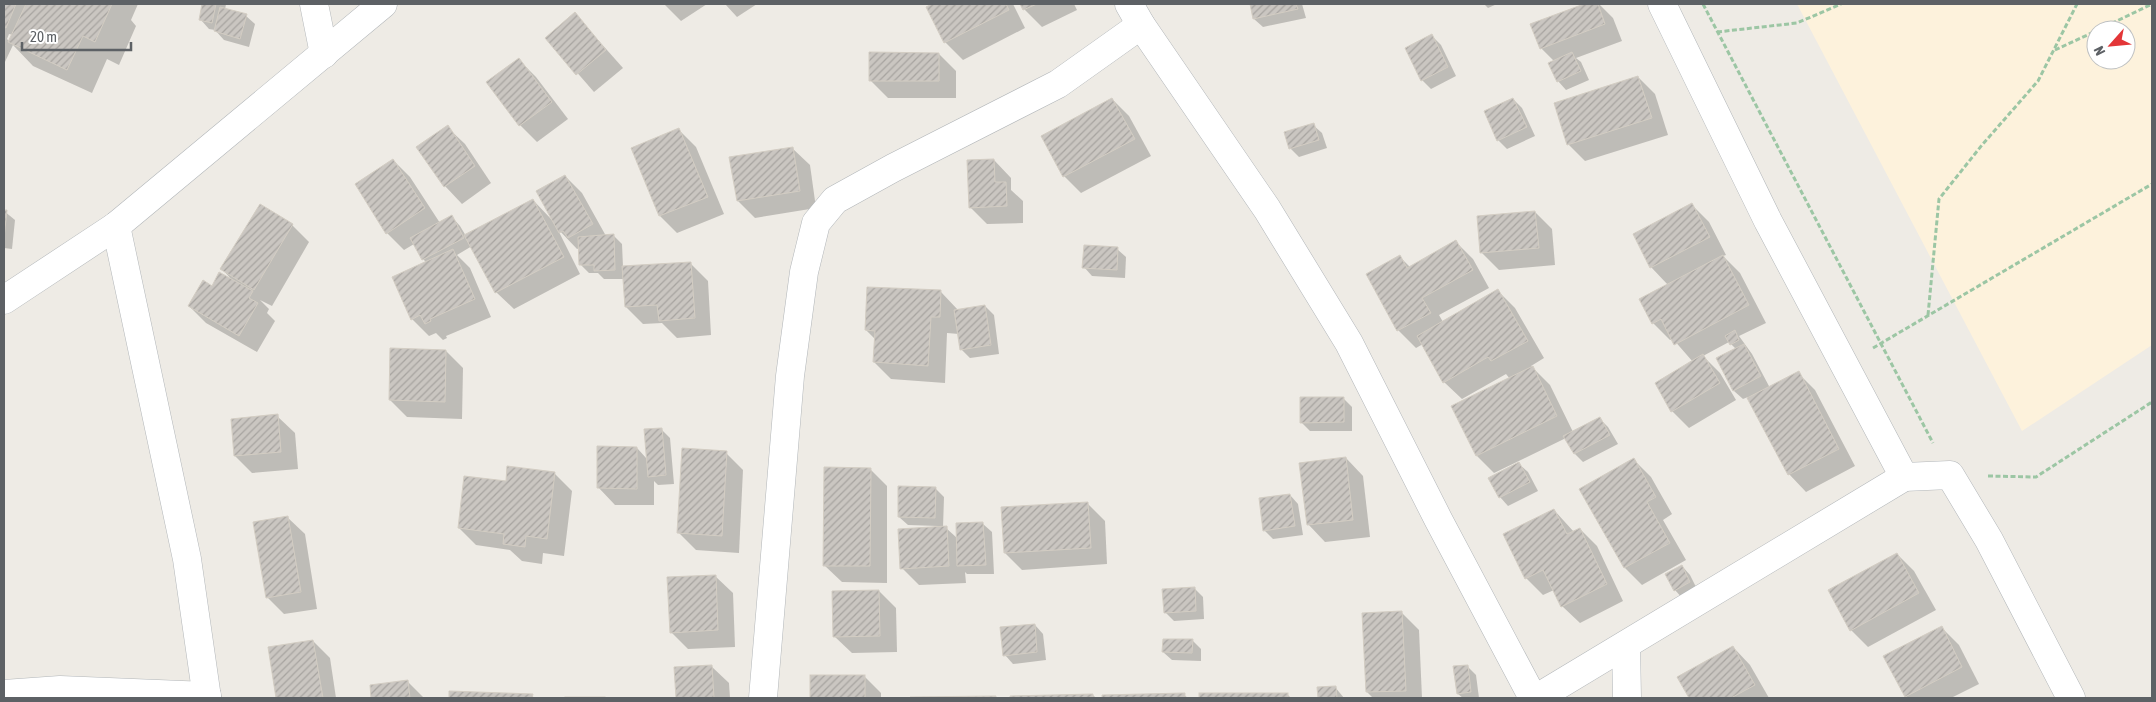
<svg xmlns="http://www.w3.org/2000/svg" width="2156" height="702" font-family="'Asap Condensed',sans-serif">
	<defs>
		<pattern id="building-hatch" width="6" height="6" patternUnits="userSpaceOnUse" patternTransform="scale(1.25)"><rect width="6" height="6" fill="#cac6c1"/><path d="M-1 1l2-2M0 6l6-6M5 7l2-2" fill="none" stroke="#a7a4a0"/></pattern>
	</defs>
	<rect width="100%" height="100%" fill="#eeebe5"/>
	<path fill="#fdf2dc" fill-rule="evenodd" d="M 1797,4 L 2152,4 L 2152,345 L 2022,431 ZM 2096,30 L 2126,30 L 2126,60 L 2096,60 Z"/>
	<g fill="#0003" fill-rule="evenodd">
		<path d="M 4,4 L 138,4 L 131,20 L 136,26 L 119,65 L 107,59 L 92,93 L 33,66 L 13,45 L 4,64 ZM 9,34 L 13,35 L 10,42 L 7,39 Z"/>
		<polygon points="204,4 226,4 225,10 246,16 255,24 249,47 224,40 215,30 209,29 201,20"/>
		<polygon points="664,4 707,4 681,21"/>
		<polygon points="725,4 757,4 737,17"/>
		<polygon points="935,4 1013,4 1025,28 963,60 945,42 928,7"/>
		<polygon points="1022,4 1074,4 1077,10 1042,27 1024,9"/>
		<polygon points="1251,4 1302,4 1306,18 1263,27 1254,19"/>
		<polygon points="1484,4 1497,4 1488,8"/>
		<polygon points="1587,4 1599,4 1613,18 1622,41 1576,58 1581,62 1589,80 1566,90 1558,81 1555,62 1541,48 1532,24"/>
		<polygon points="575,14 623,68 594,92 547,38"/>
		<polygon points="1432,36 1441,45 1456,76 1431,89 1422,80"/>
		<polygon points="939,54 956,71 956,98 888,98 870,80"/>
		<polygon points="519,60 536,77 568,119 537,142 520,125"/>
		<polygon points="1638,77 1655,94 1668,135 1585,161 1568,144"/>
		<polygon points="1112,99 1129,116 1151,156 1081,193 1064,176"/>
		<polygon points="1513,99 1522,108 1535,136 1507,149 1498,140"/>
		<polygon points="1313,125 1322,133 1327,148 1299,157 1290,148"/>
		<polygon points="447,127 465,144 491,183 462,204 445,186"/>
		<polygon points="679,130 696,147 724,214 677,233 660,216"/>
		<polygon points="792,148 810,165 816,208 755,218 738,201"/>
		<polygon points="393,160 410,177 440,223 452,217 460,226 466,236 533,200 552,220 565,176 582,193 606,236 613,235 622,244 623,267 690,263 708,281 711,335 677,338 662,323 643,324 626,307 624,279 604,279 598,273 589,273 580,264 580,248 577,249 557,228 580,274 514,309 496,292 472,246 457,255 470,268 491,317 446,336 447,338 443,340 436,333 429,336 412,319 426,263 414,244 404,250 387,233"/>
		<polygon points="994,160 1011,178 1011,190 1023,201 1023,223 987,224 970,207"/>
		<polygon points="260,205 292,225 309,242 272,306 260,300 269,309 267,313 275,321 257,352 206,323 189,306 212,287 232,280 222,269"/>
		<polygon points="1692,205 1709,222 1726,255 1723,256 1740,273 1766,323 1739,336 1752,354 1770,388 1798,373 1815,390 1855,466 1806,492 1789,474 1748,397 1743,399 1734,391 1717,359 1736,349 1729,342 1703,356 1720,373 1736,400 1689,428 1672,411 1693,362 1673,339 1670,340 1653,323 1668,285 1651,267"/>
		<polygon points="4,211 15,220 12,249 4,248"/>
		<polygon points="1535,212 1552,229 1555,265 1499,270 1482,253"/>
		<polygon points="1456,242 1473,259 1489,288 1439,315 1443,322 1498,291 1515,308 1544,358 1531,366 1550,385 1573,432 1599,418 1608,427 1618,444 1583,462 1575,454 1566,438 1494,473 1477,456 1453,407 1510,379 1506,374 1462,399 1444,382 1423,344 1416,348 1398,330 1367,274 1400,257 1410,267"/>
		<polygon points="1117,249 1126,257 1125,278 1092,276 1084,267"/>
		<polygon points="868,288 941,292 958,310 985,306 994,315 999,354 970,358 961,349 959,334 947,333 945,383 891,379 874,362 875,339 866,330"/>
		<polygon points="446,351 463,368 462,419 407,417 390,400"/>
		<polygon points="1344,399 1352,407 1352,431 1310,431 1301,422"/>
		<polygon points="277,416 295,433 298,469 252,473 235,456"/>
		<polygon points="661,429 670,438 674,484 658,485 654,481 654,505 615,505 598,487 637,448 647,459"/>
		<polygon points="726,453 743,470 739,553 696,550 679,533"/>
		<polygon points="1346,458 1363,476 1370,537 1325,542 1308,524"/>
		<polygon points="1634,460 1651,477 1672,514 1663,520 1686,560 1642,585 1625,568"/>
		<polygon points="1519,464 1528,472 1538,491 1508,506 1500,497"/>
		<polygon points="870,469 887,486 887,583 842,582 824,565"/>
		<polygon points="554,473 572,491 564,556 543,553 542,564 522,561 510,550 476,545 459,528 507,483"/>
		<polygon points="935,488 944,497 943,528 946,528 957,538 983,524 992,532 994,574 967,574 965,572 966,583 919,585 902,568 938,526 908,525 899,517"/>
		<polygon points="1290,495 1298,504 1303,535 1273,539 1264,530"/>
		<polygon points="1087,503 1105,521 1107,564 1022,570 1005,553"/>
		<polygon points="1554,510 1574,532 1580,529 1597,546 1623,601 1580,623 1562,606 1554,590 1543,595 1526,578"/>
		<polygon points="287,517 305,534 317,609 284,614 267,597"/>
		<polygon points="1897,554 1914,571 1936,610 1868,647 1851,630"/>
		<polygon points="1682,566 1690,575 1698,591 1683,599 1675,590"/>
		<polygon points="715,576 733,593 735,647 688,649 671,632"/>
		<polygon points="1194,588 1203,597 1204,619 1174,621 1165,612"/>
		<polygon points="879,591 896,608 897,652 852,653 834,636"/>
		<polygon points="1401,612 1419,630 1422,698 1373,698 1367,692"/>
		<polygon points="1035,625 1043,634 1046,660 1013,664 1005,655"/>
		<polygon points="1942,628 1959,645 1979,684 1951,698 1908,698 1906,696"/>
		<polygon points="1192,640 1201,649 1201,661 1172,660 1163,652"/>
		<polygon points="313,641 330,658 336,698 277,698 270,648"/>
		<polygon points="1733,647 1750,665 1769,698 1690,698 1679,678"/>
		<polygon points="711,666 729,683 730,698 678,698 675,669"/>
		<polygon points="1467,666 1476,675 1479,698 1463,698 1458,694"/>
		<polygon points="811,676 864,676 881,693 881,698 811,698"/>
		<polygon points="407,681 424,698 373,698 371,686"/>
		<polygon points="1335,687 1344,698 1319,698 1318,688"/>
		<polygon points="451,693 532,696 535,698 450,698"/>
		<polygon points="1287,694 1291,698 1200,698 1200,695"/>
		<polygon points="1093,695 1096,698 1011,698 1011,697"/>
		<polygon points="1184,695 1188,698 1103,698 1103,696"/>
		<polygon points="995,697 996,698 911,698"/>
	</g>
	<g fill="url(#building-hatch)" stroke="#d3cdc3">
		<polygon points="4,4 16,4 6,28 4,27"/>
		<polygon points="26,4 112,4 95,42 83,36 67,70 8,42"/>
		<polygon points="202,4 216,4 212,23 199,20"/>
		<polygon points="932,4 1006,4 1009,10 944,43 926,7"/>
		<polygon points="1020,4 1037,4 1023,10"/>
		<polygon points="1250,4 1296,4 1298,9 1253,19"/>
		<polygon points="1584,4 1598,4 1605,24 1540,49 1530,24"/>
		<polygon points="220,7 247,14 240,39 214,31"/>
		<polygon points="575,12 606,50 576,75 545,38"/>
		<polygon points="1432,34 1448,67 1421,81 1405,48"/>
		<polygon points="869,52 939,53 939,81 869,81"/>
		<polygon points="1572,52 1581,71 1557,82 1548,63"/>
		<polygon points="519,58 552,102 519,126 486,82"/>
		<polygon points="1638,76 1652,118 1567,145 1554,103"/>
		<polygon points="1112,98 1135,139 1063,177 1041,136"/>
		<polygon points="1513,98 1527,127 1497,141 1484,111"/>
		<polygon points="1314,123 1319,140 1289,149 1284,132"/>
		<polygon points="448,125 475,166 444,187 416,147"/>
		<polygon points="679,128 708,197 659,216 631,148"/>
		<polygon points="793,147 800,191 737,201 729,157"/>
		<polygon points="393,159 425,208 386,234 355,184"/>
		<polygon points="994,159 995,182 1006,182 1007,206 969,208 967,160"/>
		<polygon points="565,175 593,224 568,238 563,231 559,233 536,191"/>
		<polygon points="533,199 564,257 495,293 464,235"/>
		<polygon points="1692,203 1710,237 1650,268 1633,234"/>
		<polygon points="260,204 293,224 254,290 220,269"/>
		<polygon points="4,210 7,210 4,238"/>
		<polygon points="1535,211 1539,248 1480,253 1477,216"/>
		<polygon points="452,215 464,238 422,260 410,238"/>
		<polygon points="614,234 615,270 594,271 594,265 579,265 578,237"/>
		<polygon points="1456,240 1473,270 1422,298 1431,313 1397,331 1366,274 1400,255 1407,268"/>
		<polygon points="1084,245 1118,247 1117,270 1082,268"/>
		<polygon points="453,249 475,299 430,319 431,321 425,324 420,315 411,320 392,277"/>
		<polygon points="1723,255 1749,305 1674,345 1661,319 1652,324 1639,299"/>
		<polygon points="691,262 695,318 659,321 657,305 625,307 622,266"/>
		<polygon points="219,272 253,291 249,298 258,303 239,336 188,306 203,280 212,286"/>
		<polygon points="867,287 941,290 940,317 931,317 928,366 873,362 875,331 865,330"/>
		<polygon points="1498,289 1528,341 1491,361 1488,357 1443,383 1417,336"/>
		<polygon points="985,305 991,345 960,350 954,310"/>
		<polygon points="1735,330 1739,340 1730,345 1725,336"/>
		<polygon points="1744,344 1761,376 1733,391 1716,358"/>
		<polygon points="390,348 446,350 445,402 389,400"/>
		<polygon points="1703,354 1720,383 1671,412 1655,383"/>
		<polygon points="1533,366 1557,416 1476,456 1451,406"/>
		<polygon points="1799,371 1839,449 1788,475 1747,398"/>
		<polygon points="1300,397 1344,397 1344,422 1300,423"/>
		<polygon points="278,414 281,452 234,456 231,419"/>
		<polygon points="1600,417 1610,435 1574,454 1563,436"/>
		<polygon points="662,428 666,475 648,477 644,429"/>
		<polygon points="597,446 637,447 637,489 597,488"/>
		<polygon points="682,448 727,451 722,536 677,533"/>
		<polygon points="1346,457 1353,520 1307,525 1299,463"/>
		<polygon points="1634,458 1656,497 1647,502 1670,543 1624,568 1579,489"/>
		<polygon points="1519,462 1530,482 1499,498 1488,478"/>
		<polygon points="507,466 555,472 547,539 526,536 525,547 503,544 504,534 458,528 464,476 506,481"/>
		<polygon points="824,467 871,468 870,566 823,566"/>
		<polygon points="898,486 936,487 935,518 898,517"/>
		<polygon points="1290,494 1295,526 1263,531 1259,498"/>
		<polygon points="1088,502 1091,548 1004,553 1001,507"/>
		<polygon points="1554,509 1567,534 1580,528 1607,584 1561,607 1543,570 1525,579 1503,534"/>
		<polygon points="288,516 301,592 266,598 253,522"/>
		<polygon points="983,522 986,565 957,566 956,523"/>
		<polygon points="947,526 949,566 900,569 898,529"/>
		<polygon points="1897,553 1919,593 1850,631 1828,590"/>
		<polygon points="1682,565 1690,582 1674,591 1665,574"/>
		<polygon points="716,575 718,630 670,633 667,577"/>
		<polygon points="1195,587 1196,611 1164,613 1162,589"/>
		<polygon points="879,590 880,636 833,637 832,591"/>
		<polygon points="1402,611 1406,691 1366,692 1362,613"/>
		<polygon points="1035,624 1037,652 1003,656 1000,627"/>
		<polygon points="1942,626 1962,667 1905,697 1883,656"/>
		<polygon points="1163,639 1193,639 1192,653 1162,652"/>
		<polygon points="313,640 323,698 276,698 268,647"/>
		<polygon points="1733,646 1755,685 1731,698 1689,698 1677,677"/>
		<polygon points="712,665 714,698 676,698 674,667"/>
		<polygon points="1468,665 1471,692 1457,694 1453,666"/>
		<rect x="810" y="675" width="55" height="23"/>
		<polygon points="408,680 410,698 371,698 370,685"/>
		<polygon points="1336,686 1337,698 1318,698 1317,687"/>
		<polygon points="449,691 533,694 532,698 449,698"/>
		<polygon points="1185,693 1185,698 1102,698 1102,695"/>
		<rect x="1199" y="693" width="89" height="5"/>
		<polygon points="1093,694 1093,698 1010,698 1010,696"/>
		<polygon points="996,696 996,698 910,698 910,697"/>
		<rect x="565" y="697" width="40" height="1"/>
	</g>
	<g fill="none" stroke-linecap="round" stroke-linejoin="round">
		<g stroke="#b2b6b9" stroke-width="29">
			<g id="minor">
				<polyline points="314,4 324,54"/>
				<polyline points="1129,4 1141,25 1267,209 1349,343 1438,519 1533,698"/>
				<polyline points="1662,4 1768,221 1904,477 1950,475 1989,540 2071,698"/>
				<polyline points="116,226 187,559 207,698"/>
				<polyline points="4,300 116,226 383,4"/>
				<polyline points="1626,645 1627,698"/>
				<polyline points="4,694 60,690 207,696"/>
				<polyline points="763,698 790,376 804,272 816,223 835,200 893,168 1058,84 1141,25"/>
				<polyline points="1537,698 1904,477"/>
			</g>
		</g>
		<g stroke="#9cc6a4" stroke-width="3" stroke-dasharray="5 2.5" stroke-linecap="butt">
			<polyline points="1703,4 1933,443"/>
			<polyline points="2098,30 2152,4"/>
			<polyline points="1717,32 1797,23 1841,4"/>
			<polyline points="2055,50 2096,31"/>
			<polyline points="1928,315 1939,199 1982,145 2038,81 2077,4"/>
			<polyline points="1873,348 2152,184"/>
			<polyline points="1988,476 2036,477 2152,402"/>
		</g>
		<use href="#minor" stroke="#fff" stroke-width="28"/>
	</g>
	<rect width="2156" height="702" fill="none" stroke="#5d6165" stroke-width="10"/>
	<g transform="translate(2111 45) rotate(243)"><circle r="24" fill="#ffffff" stroke="#bec0c1"/>
	<path d="M0-4L9 19L0 12L-9 19Z" fill="#e33638"/>
	<text y="-8" font-size="14" font-weight="bold" text-anchor="middle" fill="#5d6165">N</text>
	</g>
	<path d="M22 42v8h109v-8" fill="none" stroke="#5d6165" stroke-width="2.5"/>
	<text x="30" y="42" font-size="15" fill="#5d6165" stroke="#ffffff" stroke-width="4" paint-order="stroke">20 m</text>
</svg>
